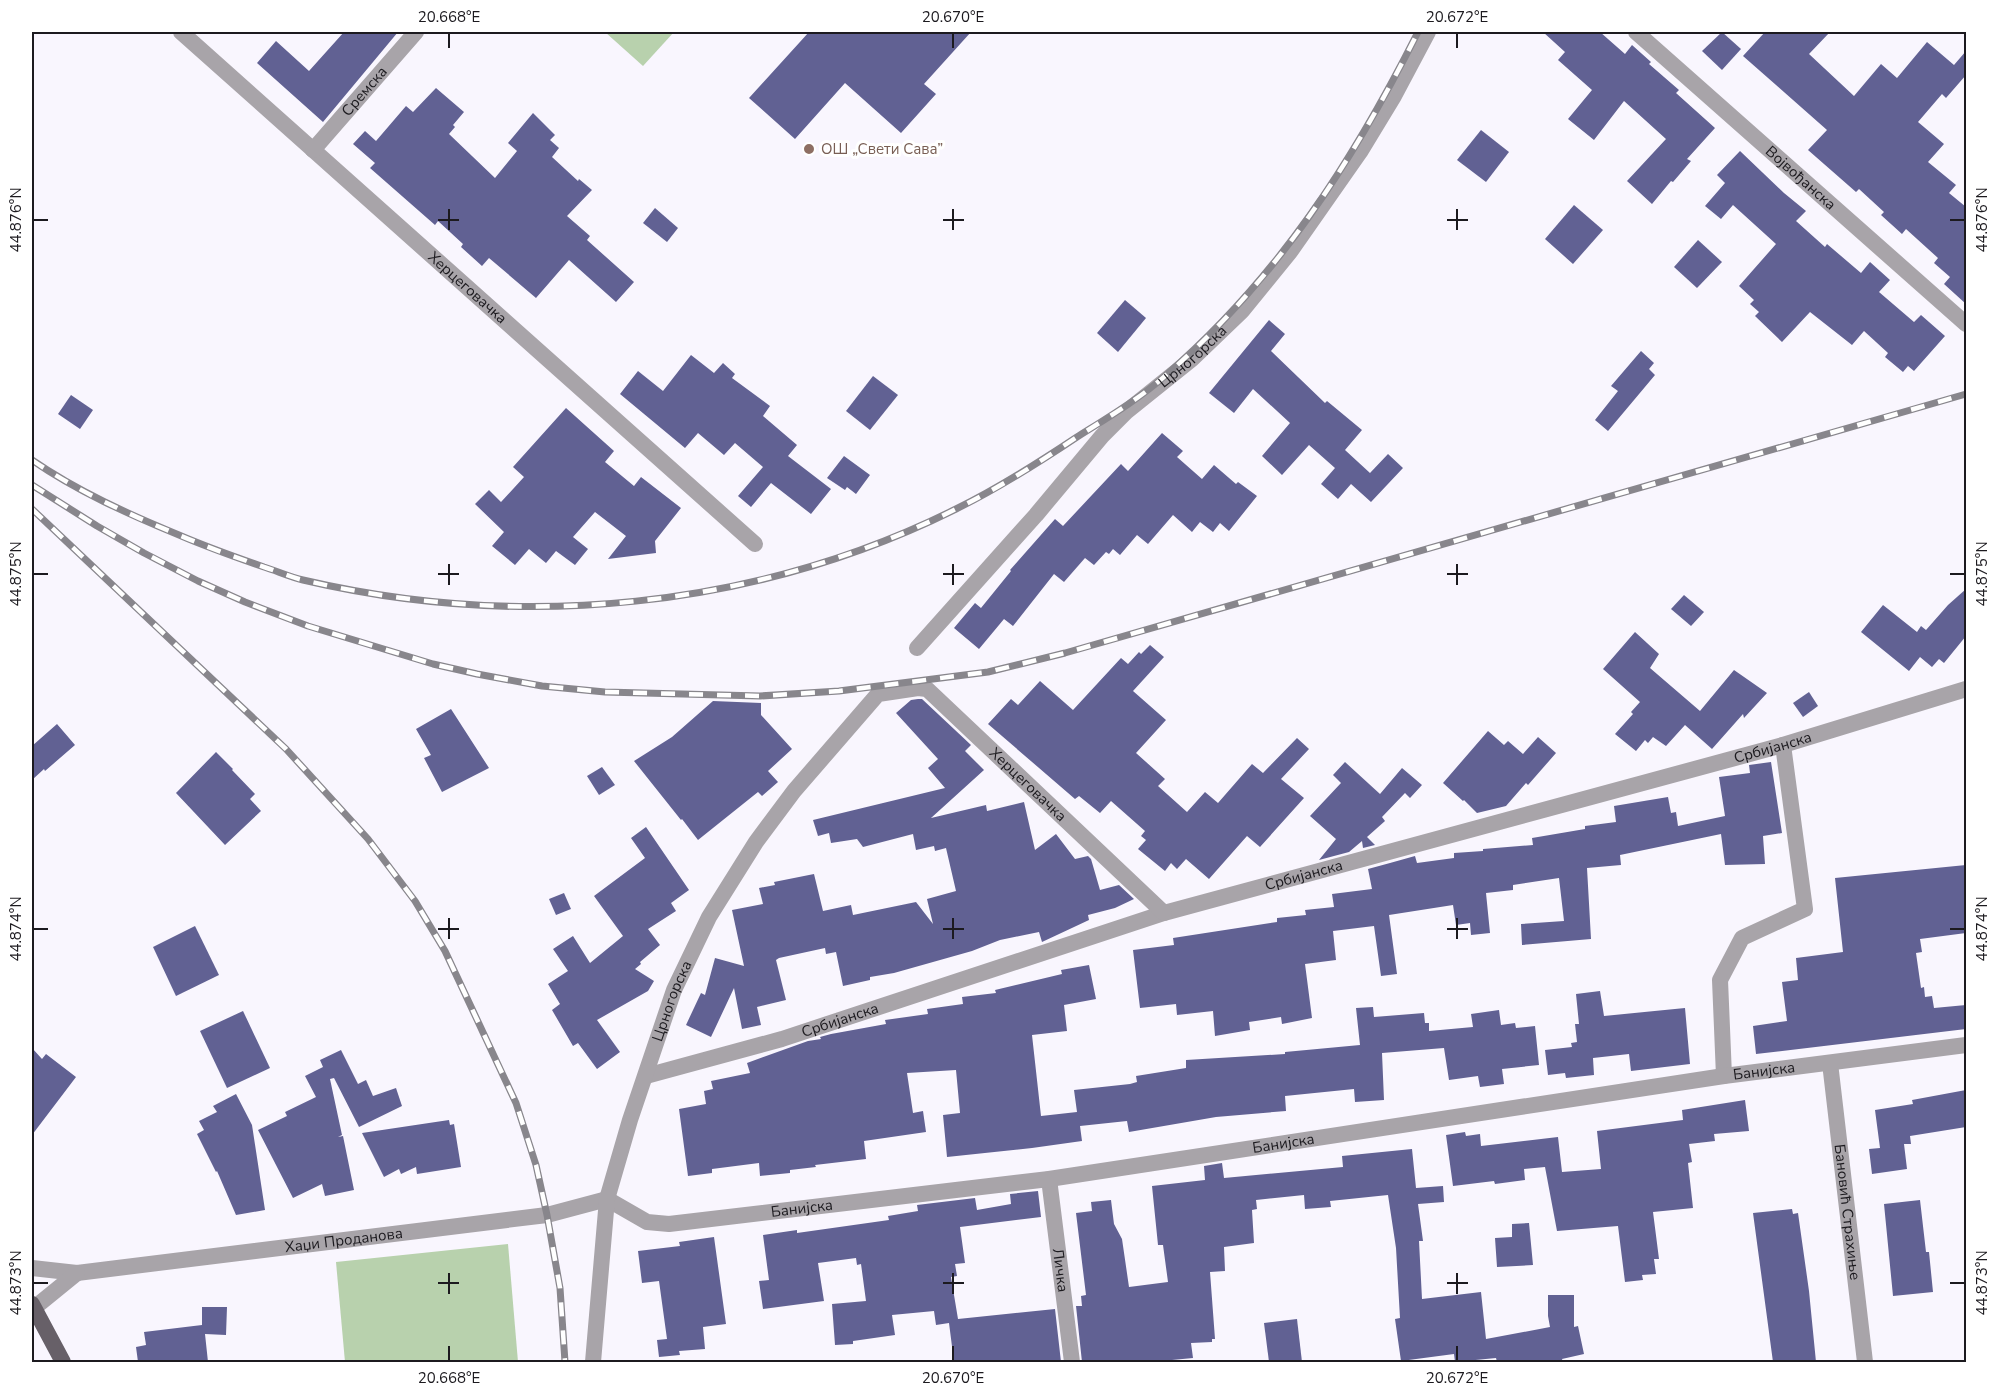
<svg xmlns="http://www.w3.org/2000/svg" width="1998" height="1394" font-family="'Nunito Sans',sans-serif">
	<rect width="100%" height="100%" fill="#f9f6fe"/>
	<g fill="#b8d1ad">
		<polygon points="605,32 674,32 643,66"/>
		<polygon points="508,1244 518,1362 345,1362 336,1262"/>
	</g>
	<g fill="#616193">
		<polygon points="344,32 398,32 323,122 257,63 276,41 309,71"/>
		<polygon points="809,32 971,32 924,84 936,94 901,133 845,83 795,139 749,98"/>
		<polygon points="1543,32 1600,32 1625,54 1632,45 1651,62 1649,64 1679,90 1676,93 1715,128 1687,159 1691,161 1673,182 1671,181 1652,204 1627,181 1666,139 1624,101 1594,140 1568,119 1592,90 1558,60 1565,52"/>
		<polygon points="1722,32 1741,49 1722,70 1702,51"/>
		<polygon points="1765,32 1830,32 1809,54 1854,96 1881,64 1897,78 1927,42 1954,65 1966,51 1966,75 1946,98 1942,94 1918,122 1944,144 1928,162 1956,185 1949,193 1966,207 1966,304 1944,284 1950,277 1934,263 1938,258 1906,229 1902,234 1881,215 1884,212 1859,189 1856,192 1808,150 1827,130 1743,56"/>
		<polygon points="436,88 464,112 453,125 455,127 449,134 495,178 517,151 508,143 533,113 555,135 550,140 559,148 552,157 578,181 579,179 592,190 567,216 590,236 587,240 634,282 616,302 569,260 536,298 489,258 482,266 461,247 463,244 438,221 435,225 370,168 375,163 353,144 365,131 376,141 406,106 413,112"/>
		<polygon points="1481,130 1509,152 1486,182 1457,160"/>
		<polygon points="1740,151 1784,193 1806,211 1796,221 1825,247 1827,244 1861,273 1870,262 1890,280 1879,292 1914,322 1921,315 1945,336 1914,371 1908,366 1903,372 1885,357 1888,353 1864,331 1852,345 1810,312 1782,342 1755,316 1759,312 1750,304 1754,300 1739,286 1776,244 1733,205 1721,219 1705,206 1725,183 1717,175"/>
		<polygon points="1574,205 1603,230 1573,264 1545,239"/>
		<polygon points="655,208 678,228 667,242 643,223"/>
		<polygon points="1698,240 1722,262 1697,288 1674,267"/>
		<polygon points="1125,300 1146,318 1118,352 1097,333"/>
		<polygon points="1269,320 1285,334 1271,351 1325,403 1327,401 1362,430 1345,450 1370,473 1388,454 1403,468 1371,502 1351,484 1338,499 1321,484 1335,468 1309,445 1282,475 1262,456 1290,423 1253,389 1234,413 1209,393"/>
		<polygon points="1641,351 1654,363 1649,369 1655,375 1608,431 1595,420 1618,391 1611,386"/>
		<polygon points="691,355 714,373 723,363 735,374 732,378 770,406 763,416 797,445 788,456 831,489 811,514 771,483 751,507 738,496 763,467 735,443 724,455 698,433 685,448 620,394 638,371 663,391"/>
		<polygon points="873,376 898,395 870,430 846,411"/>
		<polygon points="71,395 93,410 80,429 58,414"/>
		<polygon points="566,408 614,451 605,462 634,486 641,477 681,508 655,541 656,553 608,559 626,536 595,512 573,537 588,549 575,565 556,551 546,563 529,549 515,565 492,546 504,532 475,504 489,490 501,502 524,477 513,467"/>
		<polygon points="1162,433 1183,451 1177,457 1202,479 1214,465 1236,484 1238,482 1257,496 1229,531 1220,523 1213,532 1200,522 1192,532 1173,515 1148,544 1137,535 1120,555 1113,549 1109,554 1106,552 1094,565 1085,558 1064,582 1054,574 1013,626 1004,619 979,649 954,628 975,603 981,608 1011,571 1010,570 1055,519 1063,526 1121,464 1128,471"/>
		<polygon points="844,456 870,475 856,494 847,487 845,490 827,478"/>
		<polygon points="1966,589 1966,636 1944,663 1939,659 1932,667 1920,657 1909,671 1861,632 1883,605 1917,632 1921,626 1926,630 1948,605"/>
		<polygon points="1684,595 1704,612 1691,626 1671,609"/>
		<polygon points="1635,632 1659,654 1650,668 1700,711 1734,670 1767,693 1744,718 1743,714 1712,749 1685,725 1666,746 1653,737 1648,743 1645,740 1636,751 1615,734 1633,714 1631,712 1640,702 1603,669"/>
		<polygon points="1150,645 1164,657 1133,691 1166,720 1136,753 1165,779 1158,786 1187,812 1205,792 1218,803 1252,764 1263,773 1297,738 1309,749 1281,779 1304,798 1260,847 1247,836 1209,879 1186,859 1177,869 1171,863 1165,871 1138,849 1146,840 1141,836 1145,831 1111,801 1100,813 1079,796 1075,799 988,724 1011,699 1018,705 1040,681 1073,710 1121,658 1128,664 1139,652 1141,654"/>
		<polygon points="1809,692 1818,706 1803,717 1793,703"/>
		<polygon points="918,699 922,699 971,745 965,751 984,770 931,818 986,805 987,811 1024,802 1035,850 1056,834 1075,859 1088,856 1091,859 1100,890 1119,885 1134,899 1115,908 1088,915 1089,920 1042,942 1039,932 1000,940 972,951 894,973 870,977 870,980 843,986 836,952 826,954 825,948 779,958 776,960 786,1000 757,1007 761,1025 742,1029 734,988 711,1037 686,1025 701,993 705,995 715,958 744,966 732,910 763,904 759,888 775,885 774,882 814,874 823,911 851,905 853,915 916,902 933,924 927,899 956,891 946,848 935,851 934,846 916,850 913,834 863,847 857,839 831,843 829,833 818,836 813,820 945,788 928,768 938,759 896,713 911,700"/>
		<polygon points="713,701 761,703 761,715 792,749 768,771 778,782 762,796 758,792 698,840 682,819 681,820 634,761 672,737"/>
		<polygon points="451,709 489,768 442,792 424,758 431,755 416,729"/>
		<polygon points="57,724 75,745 45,771 44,769 32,780 32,746"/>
		<polygon points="1488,731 1504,745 1508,741 1523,754 1538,737 1556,753 1528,785 1526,783 1506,806 1477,813 1464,800 1463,801 1443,783"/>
		<polygon points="216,752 233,769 232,770 255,794 250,799 261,811 225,845 176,793"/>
		<polygon points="1345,762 1380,794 1402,768 1422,785 1410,798 1405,793 1382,817 1385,821 1367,837 1375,845 1363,848 1362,841 1349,852 1319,860 1336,839 1310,816 1341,783 1333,775"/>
		<polygon points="1771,762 1782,833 1763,836 1765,864 1725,865 1721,834 1620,855 1621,865 1587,868 1591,939 1522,945 1521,924 1564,921 1559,878 1513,885 1513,890 1486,893 1490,933 1471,935 1470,923 1456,925 1453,905 1389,915 1397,974 1381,976 1374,926 1333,931 1336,960 1305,964 1312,1018 1282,1024 1281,1017 1249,1022 1250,1030 1215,1036 1213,1011 1177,1015 1176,1004 1140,1008 1133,950 1174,945 1173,938 1277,922 1277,918 1306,915 1305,910 1334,907 1332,894 1372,889 1368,869 1390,863 1415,856 1417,863 1454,858 1454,853 1483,851 1483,849 1533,845 1532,838 1585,829 1585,826 1616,822 1614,806 1668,797 1671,813 1676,812 1678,826 1725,816 1719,777 1750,773 1749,765"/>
		<polygon points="602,767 615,785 599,795 587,776"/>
		<polygon points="646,827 689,890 671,903 676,911 648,929 660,945 640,962 641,964 635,969 654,981 648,991 597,1020 620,1052 597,1069 578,1043 573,1046 552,1010 560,1004 548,984 568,971 553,949 573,936 590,963 623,936 594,896 645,858 631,838"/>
		<polygon points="1966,865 1966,933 1920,939 1922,952 1916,953 1921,988 1924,987 1925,997 1932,996 1934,1008 1966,1005 1966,1029 1756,1054 1753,1026 1787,1021 1782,982 1798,980 1796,958 1843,952 1835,878"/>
		<polygon points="564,893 571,909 556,915 549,899"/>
		<polygon points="195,926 219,975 176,996 153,947"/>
		<polygon points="1089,965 1096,999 1064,1005 1067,1031 1032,1035 1041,1116 1077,1112 1074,1090 1130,1084 1137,1082 1136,1076 1186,1068 1186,1060 1285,1054 1285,1052 1360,1045 1356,1008 1373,1007 1374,1017 1424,1013 1425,1023 1429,1023 1429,1031 1473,1027 1471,1014 1499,1010 1501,1025 1515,1023 1516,1028 1535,1026 1539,1065 1502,1069 1504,1084 1480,1087 1478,1076 1449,1080 1444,1048 1382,1053 1384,1100 1355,1102 1354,1089 1285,1096 1286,1111 1216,1117 1129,1132 1127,1121 1080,1126 1082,1141 1032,1148 947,1157 943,1115 960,1113 956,1070 907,1073 913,1113 923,1111 926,1132 864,1141 866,1159 815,1165 816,1167 790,1170 790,1173 760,1176 759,1163 712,1169 712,1173 688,1176 679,1109 706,1104 704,1091 713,1089 711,1081 750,1073 747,1063 808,1041 821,1039 820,1037 831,1034 886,1024 885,1020 928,1014 927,1009 963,1004 962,997 996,993 995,990 1062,974 1061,970"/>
		<polygon points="1600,991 1604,1016 1685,1008 1690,1064 1631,1071 1629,1054 1593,1058 1594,1075 1566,1078 1565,1073 1548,1075 1545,1050 1572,1047 1571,1043 1577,1042 1575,1024 1579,1024 1576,994"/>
		<polygon points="243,1011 270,1068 227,1088 200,1031"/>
		<polygon points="32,1048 42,1059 46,1054 76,1077 32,1135"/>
		<polygon points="341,1050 358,1084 366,1080 373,1096 396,1088 402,1106 359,1127 334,1078 330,1079 342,1135 338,1137 343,1136 354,1190 325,1196 322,1184 293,1198 258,1130 287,1116 285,1112 316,1097 305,1076 323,1067 320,1060"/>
		<polygon points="1966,1090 1966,1127 1910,1136 1911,1144 1904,1144 1907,1169 1872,1174 1869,1149 1880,1148 1875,1110 1913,1104 1912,1100"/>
		<polygon points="236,1094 252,1125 265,1210 236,1215 217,1171 216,1172 197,1134 204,1130 199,1121 217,1112 213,1106"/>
		<polygon points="1745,1100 1749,1131 1714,1134 1715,1141 1689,1144 1692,1162 1688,1163 1693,1208 1653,1212 1659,1259 1654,1259 1656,1274 1642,1275 1643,1280 1625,1282 1618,1226 1557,1231 1545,1167 1524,1169 1525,1180 1495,1184 1494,1181 1453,1186 1446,1135 1465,1132 1466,1136 1480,1134 1481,1146 1558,1137 1562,1172 1601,1169 1597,1131 1683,1120 1682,1110"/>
		<polygon points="449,1120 450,1125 454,1124 461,1167 417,1174 416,1167 401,1174 399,1169 384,1177 362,1133"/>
		<polygon points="1412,1149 1416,1188 1443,1186 1444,1202 1418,1204 1423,1241 1419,1241 1422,1299 1481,1292 1486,1339 1550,1327 1548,1316 1548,1295 1574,1295 1574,1327 1578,1326 1584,1354 1562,1359 1563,1362 1497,1362 1496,1358 1455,1362 1454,1354 1401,1361 1395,1319 1400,1318 1396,1248 1388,1195 1330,1201 1331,1207 1305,1209 1304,1195 1256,1200 1257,1209 1252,1210 1254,1243 1224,1247 1225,1271 1210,1272 1215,1339 1212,1339 1212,1342 1191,1343 1193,1358 1151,1362 1082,1362 1076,1306 1082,1306 1081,1296 1086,1295 1076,1213 1092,1211 1091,1202 1111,1200 1114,1224 1122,1239 1129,1287 1168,1282 1163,1245 1158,1245 1152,1186 1205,1180 1204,1166 1222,1163 1224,1178 1343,1167 1342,1156"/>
		<polygon points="1038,1191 1041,1217 960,1227 965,1263 955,1264 957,1276 951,1277 958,1319 1055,1309 1061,1362 954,1362 949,1323 936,1325 934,1311 892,1315 895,1335 853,1341 853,1344 835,1345 832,1304 866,1301 861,1264 857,1265 856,1258 818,1263 824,1301 763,1309 759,1281 769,1280 763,1235 797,1230 797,1233 889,1220 888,1216 918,1211 917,1205 975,1198 977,1210 1011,1204 1010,1194"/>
		<polygon points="1920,1200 1926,1252 1929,1252 1933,1292 1893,1296 1884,1204"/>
		<polygon points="1792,1209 1793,1214 1798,1213 1809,1291 1816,1362 1773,1362 1753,1213"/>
		<polygon points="1529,1223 1533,1265 1497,1267 1495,1238 1512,1237 1512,1224"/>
		<polygon points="714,1237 726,1324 703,1327 705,1349 679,1351 680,1355 659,1357 657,1340 667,1339 659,1281 642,1283 638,1251 680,1246 679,1242"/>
		<polygon points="202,1307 227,1307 226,1335 205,1334 208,1362 138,1362 136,1347 146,1345 144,1332 202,1325"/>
		<polygon points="1297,1319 1302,1362 1269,1362 1264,1323"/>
	</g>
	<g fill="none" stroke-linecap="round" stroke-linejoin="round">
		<g stroke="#a8a4a9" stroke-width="16">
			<path id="s1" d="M 181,32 L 755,544"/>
			<path id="s2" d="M 1636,32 L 1966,324"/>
			<path id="s3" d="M 313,150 L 416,32"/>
			<path id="s4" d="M 917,648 L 1036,515 L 1102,436 L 1126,412 L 1192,359 L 1242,311 L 1290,252 L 1360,152 L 1394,96 L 1428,32"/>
			<path id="s5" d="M 1830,1063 L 1865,1362"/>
			<path id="s6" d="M 646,1076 L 782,1039 L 1164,913 L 1783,745 L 1966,689"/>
			<polyline points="1724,1076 1720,980 1742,938 1805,909 1783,745"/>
			<path id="s7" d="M 1049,1179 L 1072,1362"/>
			<path id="s8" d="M 607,1199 L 647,1222 L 669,1224 L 1049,1179 L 1724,1076 L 1966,1045"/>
			<path id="s9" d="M 32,1268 L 77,1273 L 547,1215 L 607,1199"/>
			<polyline points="34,1308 77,1273"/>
			<path id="s10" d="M 593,1362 L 607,1199 L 630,1120 L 674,990 L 709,917 L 756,842 L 794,791 L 878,694 L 918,688 L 927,689 L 1164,913"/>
		</g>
		<polyline stroke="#676068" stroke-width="16" points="32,1304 63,1362"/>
		<g stroke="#88868c" stroke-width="7">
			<g id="rail">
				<path d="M 32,460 C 77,491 128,514 179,535 C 207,547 235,557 264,567 C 277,571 290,577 303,580 C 521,631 755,609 956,509 C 999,488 1038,463 1077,437 C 1107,418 1139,399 1165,376 C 1278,278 1352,163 1418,32"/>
				<polyline points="32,485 97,526 144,553 198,581 245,602 308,626 433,664 477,674 542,686 605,692 760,696 839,691 988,672 1065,653 1966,394"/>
				<polyline points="32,509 286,749 368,839 415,901 445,951 516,1103 536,1165 547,1215 560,1288 565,1362"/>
			</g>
		</g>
		<use href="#rail" stroke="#fff" stroke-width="4.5" stroke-dasharray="14" stroke-linecap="butt"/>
	</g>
	<path fill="none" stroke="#1c1a1f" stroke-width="2" d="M 449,33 L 449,48M 953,33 L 953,48M 1457,33 L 1457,48M 449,209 L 449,230M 953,209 L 953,230M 1457,209 L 1457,230M 33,220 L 48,220M 438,220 L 459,220M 943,220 L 964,220M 1447,220 L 1468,220M 1950,220 L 1965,220M 449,564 L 449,585M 953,564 L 953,585M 1457,564 L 1457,585M 33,574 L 48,574M 438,574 L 459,574M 943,574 L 964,574M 1447,574 L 1468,574M 1950,574 L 1965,574M 449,918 L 449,939M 953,918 L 953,939M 1457,918 L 1457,939M 33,929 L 48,929M 438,929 L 459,929M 943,929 L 964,929M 1447,929 L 1468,929M 1950,929 L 1965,929M 449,1273 L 449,1294M 953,1273 L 953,1294M 1457,1273 L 1457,1294M 33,1283 L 48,1283M 438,1283 L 459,1283M 943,1283 L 964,1283M 1447,1283 L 1468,1283M 1950,1283 L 1965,1283M 449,1346 L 449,1361M 953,1346 L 953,1361M 1457,1346 L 1457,1361"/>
	<circle fill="#8d6e63" stroke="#fff" stroke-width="2" cx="809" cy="149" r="6"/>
	<g text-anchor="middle" stroke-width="6" stroke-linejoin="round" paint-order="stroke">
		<g font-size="15" fill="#1c1a1f" stroke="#fff">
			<text dy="5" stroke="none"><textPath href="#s3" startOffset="78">Сремска</textPath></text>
			<text dy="5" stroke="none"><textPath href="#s2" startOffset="220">Војвођанска</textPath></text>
			<text dy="5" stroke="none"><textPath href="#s1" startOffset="384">Херцеговачка</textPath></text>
			<text dy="5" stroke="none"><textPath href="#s4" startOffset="402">Црногорска</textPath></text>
			<text dy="5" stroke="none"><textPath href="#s6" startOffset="1174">Србијанска</textPath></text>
			<text dy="5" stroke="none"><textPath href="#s10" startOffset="933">Херцеговачка</textPath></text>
			<text dy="5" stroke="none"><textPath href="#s6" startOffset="688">Србијанска</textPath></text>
			<text dy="5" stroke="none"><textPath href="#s10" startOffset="372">Црногорска</textPath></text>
			<text dy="5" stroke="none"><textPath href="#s6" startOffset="202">Србијанска</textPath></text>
			<text dy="5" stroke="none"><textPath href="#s8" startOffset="1174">Банијска</textPath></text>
			<text dy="5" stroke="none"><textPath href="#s8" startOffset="688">Банијска</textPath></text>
			<text dy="5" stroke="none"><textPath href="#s8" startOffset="202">Банијска</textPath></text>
			<text dy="5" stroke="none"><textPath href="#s5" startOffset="150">Бановић Страхиње</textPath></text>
			<text dy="5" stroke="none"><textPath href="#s9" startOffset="314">Хаџи Проданова</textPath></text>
			<text dy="5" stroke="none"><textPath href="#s7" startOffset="92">Личка</textPath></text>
		</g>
		<g font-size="15" fill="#785e54" stroke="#fff" text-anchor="start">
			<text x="821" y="154">ОШ „Свети Сава”</text>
		</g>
	</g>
	<rect width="1998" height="1394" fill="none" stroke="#ffffff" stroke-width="66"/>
	<rect x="33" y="33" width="1932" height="1328" fill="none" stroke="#1c1a1f" stroke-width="2"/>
	<g font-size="15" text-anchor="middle" fill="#1c1a1f">
		<text x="449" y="22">20.668°E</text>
		<text x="953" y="22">20.670°E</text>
		<text x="1457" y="22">20.672°E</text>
		<text transform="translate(16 220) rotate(-90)" y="5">44.876°N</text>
		<text transform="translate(1982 220) rotate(-90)" y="5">44.876°N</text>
		<text transform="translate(16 574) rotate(-90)" y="5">44.875°N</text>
		<text transform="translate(1982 574) rotate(-90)" y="5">44.875°N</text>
		<text transform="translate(16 929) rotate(-90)" y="5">44.874°N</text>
		<text transform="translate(1982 929) rotate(-90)" y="5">44.874°N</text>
		<text transform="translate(16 1283) rotate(-90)" y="5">44.873°N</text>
		<text transform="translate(1982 1283) rotate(-90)" y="5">44.873°N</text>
		<text x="449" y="1383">20.668°E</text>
		<text x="953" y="1383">20.670°E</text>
		<text x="1457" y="1383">20.672°E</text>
	</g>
</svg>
